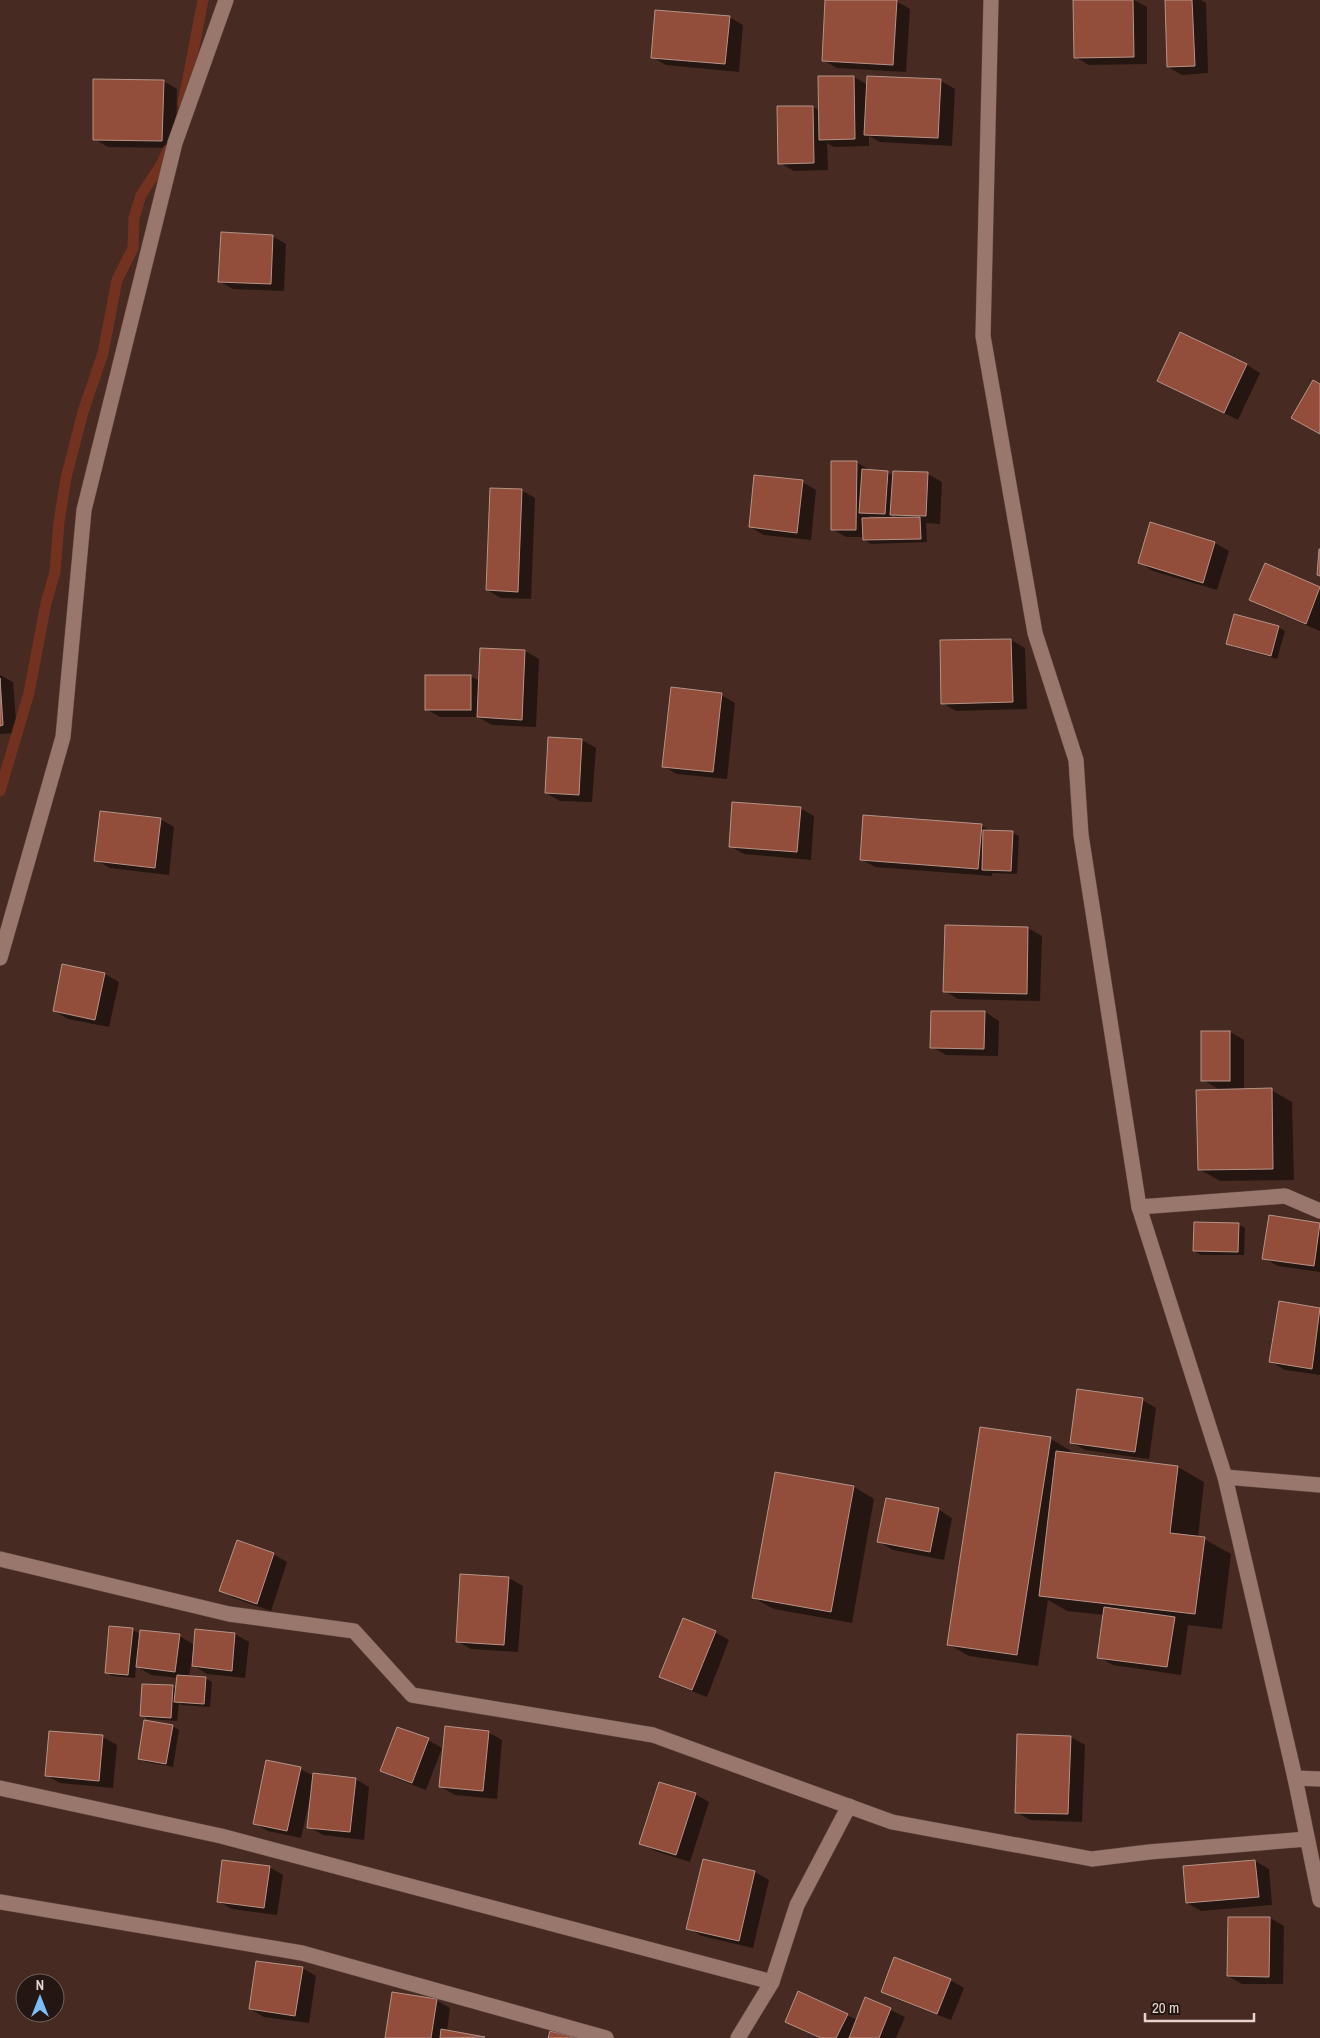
<svg xmlns="http://www.w3.org/2000/svg" width="1320" height="2038" font-family="'Archivo Narrow',sans-serif">
	<rect width="100%" height="100%" fill="#472a22"/>
	<g fill="#0007" fill-rule="evenodd">
		<polygon points="826,0 896,1 910,9 906,72 837,68 823,60"/>
		<polygon points="1074,0 1134,0 1147,7 1147,64 1089,65 1075,57"/>
		<polygon points="1166,0 1201,0 1206,3 1208,73 1182,75 1168,67"/>
		<polygon points="729,17 743,25 739,72 666,65 652,57"/>
		<polygon points="854,77 868,85 941,81 955,89 952,146 880,142 869,136 869,146 834,147 827,143 828,170 794,171 780,163 813,107 820,111"/>
		<polygon points="163,81 177,89 176,148 108,147 94,139"/>
		<polygon points="272,236 286,244 284,291 233,289 219,281"/>
		<polygon points="1247,365 1260,373 1238,420 1159,380"/>
		<path d="M 856,462 L 870,470 L 887,472 L 894,476 L 928,474 L 942,482 L 940,524 L 926,523 L 927,542 L 871,544 L 864,540 L 864,537 L 846,537 L 832,529 ZM 892,514 L 895,516 L 900,519 L 892,519 ZM 870,516 L 888,517 L 888,519 L 870,519 Z"/>
		<polygon points="802,482 816,490 811,540 764,535 750,527"/>
		<polygon points="521,490 535,498 531,599 501,598 487,590"/>
		<polygon points="1151,524 1215,543 1229,551 1217,590 1153,571 1140,563"/>
		<polygon points="1266,565 1320,588 1320,631 1265,608 1251,600"/>
		<polygon points="1278,627 1285,631 1277,659 1234,647 1227,643"/>
		<polygon points="1011,640 1025,648 1027,709 956,711 942,703 941,642"/>
		<polygon points="525,651 539,659 536,727 492,725 478,717 440,717 426,709 470,676 480,681"/>
		<polygon points="0,675 13,682 17,733 0,734"/>
		<polygon points="721,695 735,703 727,779 677,774 663,766"/>
		<polygon points="582,740 596,748 592,802 560,801 546,793"/>
		<polygon points="800,808 814,816 811,860 744,854 730,846"/>
		<polygon points="160,819 174,827 169,875 110,868 96,860"/>
		<polygon points="981,825 992,832 1012,832 1019,836 1017,874 992,873 992,876 875,867 861,859"/>
		<polygon points="1028,928 1042,936 1040,1001 958,999 945,991"/>
		<polygon points="105,974 119,982 109,1027 68,1019 54,1011"/>
		<polygon points="985,1012 999,1021 998,1056 946,1055 932,1047"/>
		<polygon points="1203,1032 1230,1032 1244,1040 1244,1090 1271,1090 1292,1102 1294,1180 1220,1181 1199,1169 1220,1090 1203,1080"/>
		<polygon points="1270,1216 1320,1224 1320,1272 1278,1266 1264,1258"/>
		<polygon points="1238,1224 1245,1228 1244,1255 1201,1255 1194,1251"/>
		<polygon points="1280,1303 1320,1309 1320,1375 1285,1370 1271,1362"/>
		<polygon points="1142,1400 1156,1408 1149,1459 1085,1450 1071,1442"/>
		<polygon points="1051,1439 1071,1451 1071,1454 1178,1467 1204,1482 1198,1538 1204,1539 1231,1554 1222,1629 1188,1625 1181,1675 1113,1665 1099,1657 1105,1615 1067,1611 1048,1600 1038,1666 969,1656 948,1644"/>
		<polygon points="854,1487 874,1499 852,1623 774,1609 754,1598"/>
		<polygon points="939,1510 952,1518 944,1560 893,1550 879,1542"/>
		<polygon points="273,1554 287,1562 271,1611 234,1598 220,1590"/>
		<polygon points="509,1578 523,1586 518,1652 471,1649 457,1641"/>
		<polygon points="132,1630 141,1634 179,1636 195,1645 197,1630 235,1634 249,1642 245,1678 207,1674 191,1664 189,1677 205,1678 212,1682 210,1707 182,1705 179,1703 177,1721 148,1719 142,1715 173,1687 177,1689 178,1678 151,1675 136,1666 135,1678 112,1676 106,1672"/>
		<polygon points="715,1632 729,1640 707,1697 674,1684 660,1677"/>
		<polygon points="172,1726 179,1730 173,1767 146,1762 139,1758"/>
		<polygon points="50,1732 103,1737 117,1745 113,1788 60,1783 46,1775"/>
		<polygon points="488,1732 502,1740 497,1799 455,1795 441,1787"/>
		<polygon points="1019,1736 1071,1737 1085,1745 1082,1822 1030,1820 1016,1812"/>
		<polygon points="428,1740 442,1748 426,1790 395,1778 381,1770"/>
		<polygon points="300,1769 314,1776 355,1779 369,1787 364,1840 323,1835 309,1827 312,1798 310,1798 301,1838 268,1831 254,1823"/>
		<polygon points="695,1794 709,1802 690,1862 655,1851 641,1843"/>
		<polygon points="1255,1861 1269,1869 1272,1905 1201,1911 1187,1903"/>
		<polygon points="269,1867 283,1875 277,1915 232,1909 218,1901"/>
		<polygon points="755,1872 769,1880 753,1948 702,1936 688,1928"/>
		<polygon points="1270,1918 1284,1926 1283,1984 1242,1984 1228,1976"/>
		<polygon points="302,1968 316,1976 309,2023 264,2017 250,2009"/>
		<polygon points="950,1980 964,1988 951,2020 896,1999 882,1991"/>
		<polygon points="866,1998 905,2017 896,2038 819,2038 786,2021 847,2015 857,2020"/>
		<polygon points="436,2000 450,2008 447,2031 484,2038 387,2038"/>
	</g>
	<g fill="none" stroke-linecap="round" stroke-linejoin="round">
		<g stroke="#73321f" stroke-width="11">
			<polyline points="183,104 203,0"/>
			<polyline points="0,791 29,693 46,603 55,572 59,522 66,478 83,412 103,353 117,280 133,248 134,218 141,195 161,165 168,150"/>
		</g>
	</g>
	<g fill="#924e3a" stroke="#b69388">
		<polygon points="825,0 897,0 893,65 822,61"/>
		<polygon points="1073,0 1133,0 1134,57 1074,58"/>
		<polygon points="1165,0 1192,0 1195,66 1167,67"/>
		<polygon points="655,10 730,16 725,64 651,58"/>
		<polygon points="818,76 854,76 855,139 819,140"/>
		<polygon points="867,76 941,79 938,138 864,135"/>
		<polygon points="93,79 164,80 162,141 93,140"/>
		<polygon points="777,106 813,106 814,163 778,164"/>
		<polygon points="221,232 273,235 271,284 218,282"/>
		<polygon points="1180,332 1247,364 1224,413 1157,381"/>
		<polygon points="1313,380 1320,384 1320,434 1291,418"/>
		<polygon points="831,461 857,461 856,530 831,530"/>
		<polygon points="862,469 888,471 885,514 859,513"/>
		<polygon points="893,471 928,472 926,516 890,515"/>
		<polygon points="754,475 803,480 797,533 749,527"/>
		<polygon points="490,488 522,489 518,592 486,590"/>
		<polygon points="920,517 921,539 863,540 862,518"/>
		<polygon points="1150,522 1215,542 1203,583 1138,563"/>
		<polygon points="1319,549 1320,549 1320,576 1317,575"/>
		<polygon points="1265,563 1320,587 1306,624 1249,600"/>
		<polygon points="1234,614 1279,626 1271,656 1226,644"/>
		<polygon points="1011,639 1013,702 941,704 940,640"/>
		<polygon points="480,648 525,650 522,720 477,717"/>
		<rect x="425" y="675" width="46" height="35"/>
		<polygon points="0,678 3,725 0,726"/>
		<polygon points="671,687 722,693 713,772 662,767"/>
		<polygon points="548,737 582,739 579,795 545,793"/>
		<polygon points="732,802 801,807 797,852 729,847"/>
		<polygon points="100,811 161,818 155,868 94,861"/>
		<polygon points="863,815 982,824 978,869 860,860"/>
		<polygon points="983,830 1013,831 1011,871 982,870"/>
		<polygon points="945,925 1028,927 1027,994 943,992"/>
		<polygon points="62,964 105,973 95,1020 53,1011"/>
		<polygon points="931,1011 985,1011 984,1049 930,1048"/>
		<rect x="1201" y="1031" width="29" height="50"/>
		<polygon points="1272,1088 1273,1169 1198,1170 1196,1090"/>
		<polygon points="1269,1215 1320,1223 1314,1266 1262,1259"/>
		<polygon points="1194,1222 1239,1223 1238,1252 1193,1251"/>
		<polygon points="1279,1301 1320,1308 1312,1369 1269,1362"/>
		<polygon points="1077,1389 1143,1398 1135,1452 1070,1443"/>
		<polygon points="980,1427 1051,1437 1017,1655 947,1645"/>
		<polygon points="1056,1451 1178,1466 1170,1533 1205,1537 1195,1614 1039,1596"/>
		<polygon points="775,1472 854,1486 831,1612 752,1598"/>
		<polygon points="886,1498 939,1508 930,1552 877,1542"/>
		<polygon points="237,1540 274,1553 257,1604 219,1591"/>
		<polygon points="460,1574 509,1577 504,1645 456,1642"/>
		<polygon points="1104,1607 1175,1617 1167,1667 1097,1658"/>
		<polygon points="683,1618 716,1631 692,1690 659,1677"/>
		<polygon points="109,1626 133,1628 128,1675 105,1673"/>
		<polygon points="195,1629 235,1633 232,1671 192,1666"/>
		<polygon points="140,1630 180,1634 175,1672 136,1667"/>
		<polygon points="177,1675 206,1677 204,1704 174,1702"/>
		<polygon points="142,1684 173,1685 171,1718 140,1716"/>
		<polygon points="144,1720 173,1725 166,1764 138,1759"/>
		<polygon points="445,1726 489,1731 483,1791 439,1787"/>
		<polygon points="397,1727 429,1738 412,1783 380,1771"/>
		<polygon points="49,1731 103,1735 99,1781 45,1776"/>
		<polygon points="1017,1734 1071,1736 1068,1814 1015,1813"/>
		<polygon points="266,1760 301,1767 287,1831 253,1824"/>
		<polygon points="313,1773 356,1778 350,1832 307,1828"/>
		<polygon points="659,1782 696,1793 676,1855 639,1844"/>
		<polygon points="703,1859 755,1871 739,1941 686,1929"/>
		<polygon points="222,1860 270,1866 264,1908 217,1902"/>
		<polygon points="1255,1860 1259,1897 1186,1903 1183,1866"/>
		<polygon points="1228,1917 1270,1917 1269,1977 1227,1976"/>
		<polygon points="894,1957 951,1979 937,2014 881,1992"/>
		<polygon points="256,1961 303,1967 295,2016 249,2009"/>
		<polygon points="798,1991 848,2014 836,2038 821,2038 785,2022"/>
		<polygon points="392,1992 437,1999 431,2038 385,2038"/>
		<polygon points="865,1997 891,2008 879,2038 849,2038"/>
		<polygon points="441,2029 485,2037 440,2038"/>
		<polygon points="550,2031 579,2038 548,2038"/>
	</g>
	<g fill="none" stroke-linecap="round" stroke-linejoin="round">
		<g stroke="#604841" stroke-width="16">
			<g id="minor">
				<polyline points="0,958 63,737 84,510 175,143 226,0"/>
				<polyline points="1139,1207 1285,1196 1320,1211"/>
				<polyline points="1225,1477 1320,1485"/>
				<polyline points="0,1559 229,1614 354,1631 412,1695 653,1735 892,1822 1092,1859 1149,1852 1307,1839"/>
				<polyline points="1295,1778 1320,1779"/>
				<polyline points="0,1788 221,1836 772,1982 797,1905 849,1806"/>
				<polyline points="0,1902 302,1953 606,2038"/>
				<polyline points="738,2038 772,1982"/>
			</g>
		</g>
		<g stroke="#604841" stroke-width="16">
			<polyline id="tertiary" points="991,0 983,336 1035,633 1076,760 1081,835 1139,1207 1225,1477 1295,1778 1320,1900"/>
		</g>
		<use href="#minor" stroke="#99776d" stroke-width="15"/>
		<use href="#tertiary" stroke="#99776d" stroke-width="15"/>
	</g>
	<g transform="translate(40 1998)"><circle r="24" fill="#241713" stroke="#72635e"/>
	<path d="M0-4L9 19L0 12L-9 19Z" fill="#7dbef9"/>
	<text y="-8" font-size="14" font-weight="bold" text-anchor="middle" fill="#e7d4ce">N</text>
	</g>
	<path d="M1145 2013v8h109v-8" fill="none" stroke="#e7d4ce" stroke-width="2.5"/>
	<text x="1152" y="2013" font-size="15" fill="#e7d4ce" stroke="#241713" stroke-width="4" paint-order="stroke">20 m</text>
</svg>
